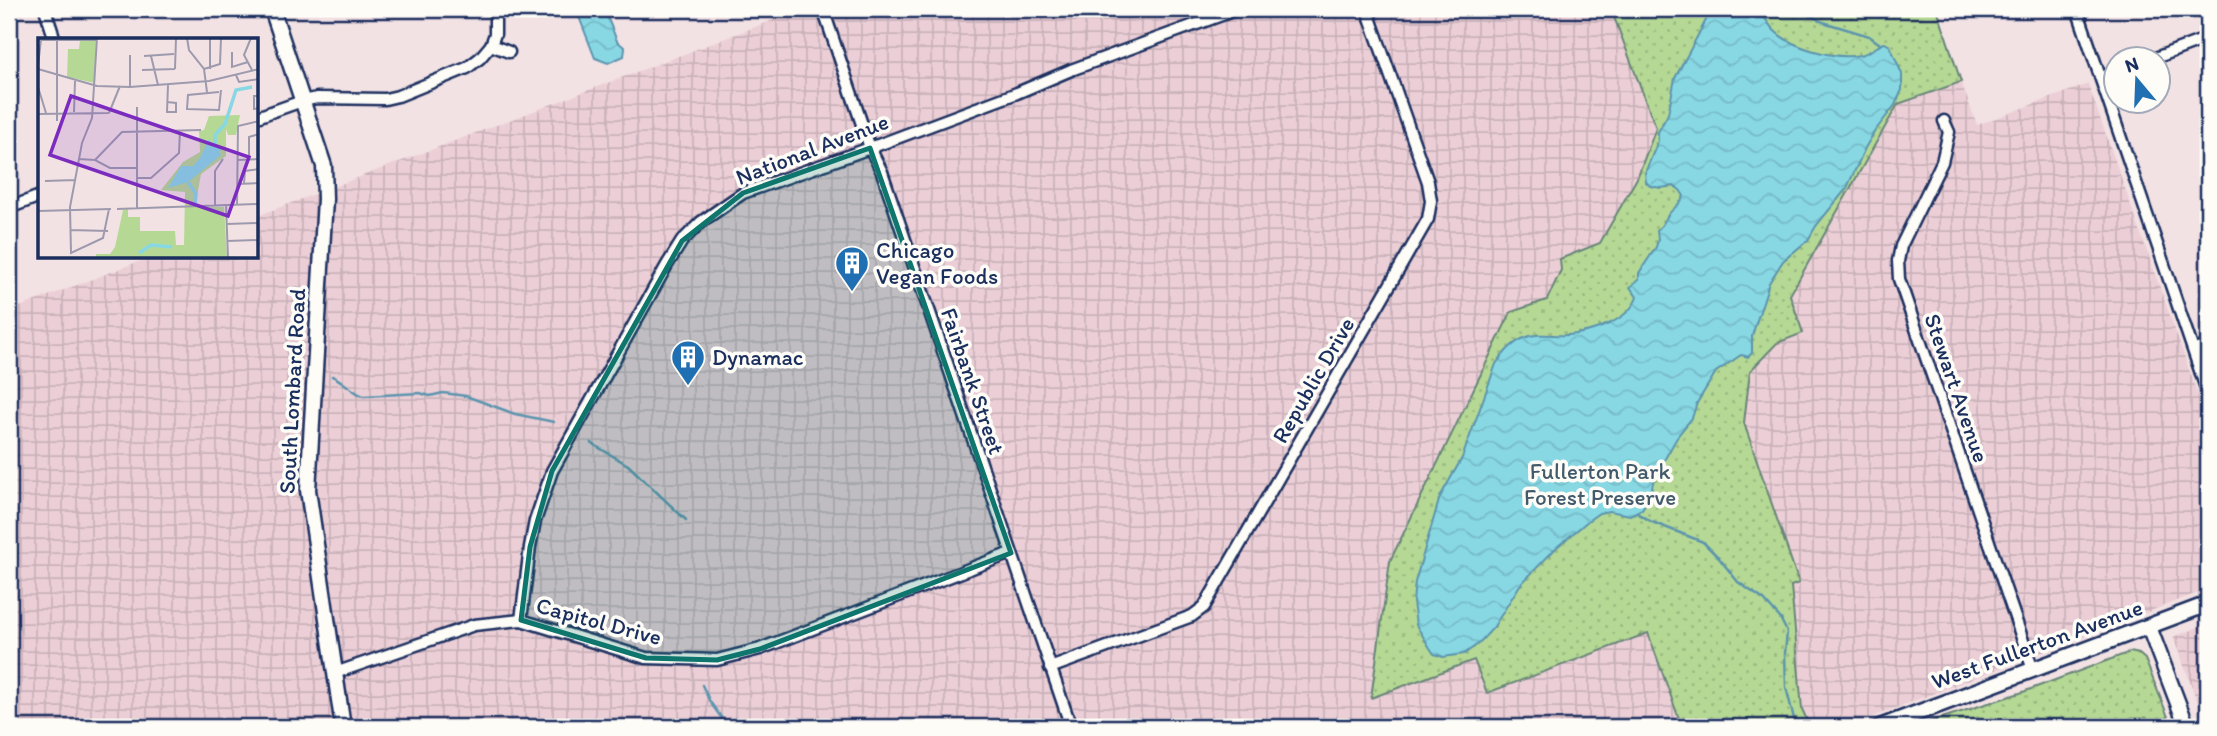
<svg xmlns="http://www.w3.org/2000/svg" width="2217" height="736" font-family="Itim,sans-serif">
	<defs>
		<pattern id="industrial-grid" width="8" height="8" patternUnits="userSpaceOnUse" patternTransform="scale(1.75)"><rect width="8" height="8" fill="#eccfd6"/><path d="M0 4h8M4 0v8" fill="none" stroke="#cab2ba"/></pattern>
		<pattern id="park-dots" width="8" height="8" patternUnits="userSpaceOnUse" patternTransform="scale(1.75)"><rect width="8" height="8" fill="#b5d994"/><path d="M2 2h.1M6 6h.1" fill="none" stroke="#9bbb82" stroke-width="1.8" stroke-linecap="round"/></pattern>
		<pattern id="water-waves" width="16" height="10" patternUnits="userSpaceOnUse" patternTransform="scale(1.75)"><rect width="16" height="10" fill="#88d8e4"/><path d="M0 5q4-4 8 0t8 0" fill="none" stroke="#75bac6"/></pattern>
	</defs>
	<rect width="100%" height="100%" fill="#f3e2e4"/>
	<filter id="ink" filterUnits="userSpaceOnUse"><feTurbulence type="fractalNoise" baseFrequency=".0143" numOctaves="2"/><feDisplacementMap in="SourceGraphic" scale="14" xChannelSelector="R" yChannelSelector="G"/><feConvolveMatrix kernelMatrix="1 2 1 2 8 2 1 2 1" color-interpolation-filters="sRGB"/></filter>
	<g filter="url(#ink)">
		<g fill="url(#industrial-grid)">
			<polygon points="802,9 1611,9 1656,128 1637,178 1600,243 1560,259 1561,270 1547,300 1511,312 1390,561 1371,698 1475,660 1488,692 1648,633 1682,727 9,727 9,311 150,257 257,257 257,216"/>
			<polygon points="1961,82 1977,125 2088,84 2208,423 2208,589 1846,727 1810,727 1802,709 1791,586 1798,583 1744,423 1750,371 1777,342 1802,333 1790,295 1899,104"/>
			<polygon points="2208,623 2208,727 2207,727 2173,637"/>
		</g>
		<g fill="url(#park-dots)" stroke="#688479" stroke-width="2">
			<polygon points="1611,9 1937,9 1961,82 1898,104 1790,295 1803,333 1777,343 1750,371 1744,423 1799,583 1791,586 1802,709 1810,727 1682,727 1648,633 1487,693 1474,660 1371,698 1390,561 1511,312 1547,300 1561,270 1560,259 1600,243 1637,178 1656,128"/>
			<polygon points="2130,652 2139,654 2145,659 2172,727 1914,727 2023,692"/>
		</g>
		<g fill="url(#water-waves)" stroke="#5c94ae" stroke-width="2">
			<polygon points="576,9 604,9 617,41 625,48 624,56 608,63 595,58"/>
			<path d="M 1712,9 L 1760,9 C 1763,15 1767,22 1772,28 C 1788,47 1835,60 1860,55 C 1870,53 1876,46 1885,43 L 1890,46 L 1902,74 L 1902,90 L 1895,105 L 1875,131 L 1865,148 L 1847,188 L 1816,226 L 1808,240 L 1783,261 L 1769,283 L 1752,336 L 1752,353 L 1748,357 L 1741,355 L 1716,372 L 1697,403 L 1692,418 L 1679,434 L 1654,478 L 1650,496 L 1642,509 L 1630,515 L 1609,511 L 1599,513 L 1589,520 L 1557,547 L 1520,585 L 1493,628 L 1478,644 L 1464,654 L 1443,657 L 1434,654 L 1430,648 L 1416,625 L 1413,602 L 1415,582 L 1440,497 L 1462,458 L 1496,364 C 1504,353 1512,343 1524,338 C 1538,332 1553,336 1568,335 C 1591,333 1629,321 1637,297 L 1630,287 L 1639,279 L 1639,273 L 1656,247 L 1658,240 L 1657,230 C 1664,225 1664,221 1668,215 C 1673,208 1680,205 1684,196 L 1680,190 L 1674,186 L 1661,188 L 1650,186 L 1646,182 L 1645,173 L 1658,141 L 1658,132 L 1668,114 L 1675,78 Z"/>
		</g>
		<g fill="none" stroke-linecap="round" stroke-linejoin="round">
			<g stroke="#5c94ae" stroke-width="2.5">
				<polyline points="1797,9 1823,22 1869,36 1880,44"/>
				<path d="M 332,376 C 344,381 353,393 364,396 L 420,393 L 430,396 L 443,393 L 466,396 L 515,414 L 554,422"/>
				<polyline points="591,443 628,465 686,520"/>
				<polyline points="1637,513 1652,522 1703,542 1719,558 1738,582 1764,600 1780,618 1787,632 1785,653 1786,687 1796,727"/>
				<polyline points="702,685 710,702 728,727"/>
			</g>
			<g stroke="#1b2f5e" stroke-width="15">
				<g id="street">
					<polyline points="45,9 55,40"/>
					<polyline points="495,9 495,34 491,45 509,52"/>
					<polyline points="823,9 870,148 882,172 1071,727"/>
					<polyline points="2077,9 2208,394"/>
					<polyline points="2150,60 2208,38"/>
					<polyline points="2101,78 2116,72"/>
					<polyline points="257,117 302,101 317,98 385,99 398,96 467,68 480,58 491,45"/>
					<polyline points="1944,121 1949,132 1942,162 1901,246 1898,261 1899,279 2033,670"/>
					<polyline points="9,208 40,196"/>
					<polyline points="2195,351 2208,344"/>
					<polyline points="521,620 530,547 535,521 552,471 667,265 682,241 701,222 743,193 870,148 1017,93 1071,70 1238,9"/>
					<polyline points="1050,668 1192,616 1204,607 1428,219 1431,201 1428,182 1367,9"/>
					<polyline points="335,673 474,625 521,620 646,658 717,660 760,649 1011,553"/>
				</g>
			</g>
			<g stroke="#1b2f5e" stroke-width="19">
				<g id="secondary">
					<polyline points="272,9 324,166 325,199 308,490 343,727"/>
					<polyline points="2149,627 2187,727"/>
					<polyline points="1880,727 2208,604"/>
				</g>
			</g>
			<use href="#street" stroke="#fdfcf7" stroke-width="10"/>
			<use href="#secondary" stroke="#fdfcf7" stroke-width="14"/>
		</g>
	</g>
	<path fill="#0f766e" fill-opacity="0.2" stroke="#0f766e" stroke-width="5" stroke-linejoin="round" d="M 870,148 L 1011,553 L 760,649 L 717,660 L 646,658 L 521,620 L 530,547 L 552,471 L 682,241 L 743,193 Z"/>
	<defs>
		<g id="building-pin" transform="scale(1.75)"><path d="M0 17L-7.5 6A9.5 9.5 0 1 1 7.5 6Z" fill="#1f6fb2" stroke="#fdfcf7"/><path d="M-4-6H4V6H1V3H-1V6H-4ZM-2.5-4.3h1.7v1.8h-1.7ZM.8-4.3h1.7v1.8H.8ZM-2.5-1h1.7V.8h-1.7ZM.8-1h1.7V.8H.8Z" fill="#fff"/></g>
	</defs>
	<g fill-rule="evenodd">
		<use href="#building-pin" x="852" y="263"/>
		<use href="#building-pin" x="688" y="357"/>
	</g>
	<g text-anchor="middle" stroke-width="7" stroke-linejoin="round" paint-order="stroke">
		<g font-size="23" fill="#1b2f5e" stroke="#fdfcf7">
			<text transform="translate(812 149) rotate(-21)" y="8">National Avenue</text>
			<text transform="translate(1313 380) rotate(-60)" y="8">Republic Drive</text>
			<text transform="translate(973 381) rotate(71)" y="8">Fairbank Street</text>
			<text transform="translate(1957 388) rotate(71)" y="8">Stewart Avenue</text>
			<text transform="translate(292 391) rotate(-87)" y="8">South Lombard Road</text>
			<text transform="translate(599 621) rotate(15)" y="8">Capitol Drive</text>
			<text transform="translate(2037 644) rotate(-20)" y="8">West Fullerton Avenue</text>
		</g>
		<g font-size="23" fill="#1b2f5e" stroke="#fdfcf7" text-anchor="start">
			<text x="876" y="258">Chicago<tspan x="876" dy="26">Vegan Foods</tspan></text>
			<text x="712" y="365">Dynamac</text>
		</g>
		<g font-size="23" fill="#425a6c" stroke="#fdfcf7">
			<text x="1600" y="479">Fullerton Park<tspan x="1600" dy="26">Forest Preserve</tspan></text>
		</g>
	</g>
	<g transform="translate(38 38)">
		<rect width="220" height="220" fill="#f3e2e4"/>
		<path d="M 42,2 L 58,3 L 57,45 L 29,39 L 30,11 L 41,11 ZM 202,77 L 198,97 L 190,97 L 188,91 L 188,118 L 163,136 L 158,164 L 158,169 L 186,169 L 189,220 L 58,220 L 58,216 L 72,216 L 77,209 L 85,172 L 90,171 L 90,179 L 102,179 L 102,193 L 137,193 L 138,207 L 146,207 L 147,154 L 123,152 L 145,124 L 162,114 L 161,93 L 166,92 L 171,78 Z" fill="#b5d994"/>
		<path d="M 171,101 L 183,117 L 150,144 L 130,150 L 143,128 L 155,128 L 162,120 Z" fill="#88d8e4"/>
		<path fill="none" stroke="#88d8e4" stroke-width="3.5" d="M 182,113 L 177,108 L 177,97 L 187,86 L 198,52 L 214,49M 150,144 L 158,156 L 157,166M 101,215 L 113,207 L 134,209"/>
		<path fill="none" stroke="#9d9aae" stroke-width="2" d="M 59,0 L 54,80 L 44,105 L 32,169 L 33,215 L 65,200 L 71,171M 149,0 L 151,12 L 166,31 L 169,54M 172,0 L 172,31M 213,0 L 206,17 L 214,32M 0,2 L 59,2M 194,14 L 194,29 L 210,24M 92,17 L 92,49M 106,18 L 136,16M 113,18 L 120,47M 0,28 L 3,2M 0,31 L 59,48 L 92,49 L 171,43 L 221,31M 137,31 L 138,0M 166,31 L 182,26 L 183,0M 104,32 L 137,31M 198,37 L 201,44 L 221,41M 0,49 L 8,75M 181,54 L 150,57 L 149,71 L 181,72 L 183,52M 221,58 L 216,58 L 216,71 L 221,70M 129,64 L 138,65 L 138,74 L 129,74 L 130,47M 36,74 L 37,43M 71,75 L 82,48M 0,76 L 71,75M 19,83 L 19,2M 41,121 L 57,122 L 72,130 L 99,130M 57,122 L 84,94 L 163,92M 199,122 L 221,121M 211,122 L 211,99 L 221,96M 99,140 L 113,140 L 141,115 L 142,92M 7,143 L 37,142M 206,145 L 207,133 L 221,131M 199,146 L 221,145M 188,167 L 190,220M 199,167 L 200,88 L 221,83M 177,168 L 177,133 L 185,121M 99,170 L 99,69M 79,171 L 221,166M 0,173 L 73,171M 189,186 L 221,185M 32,192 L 70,193M 189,203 L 221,202"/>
		<path fill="#7b2cbf" fill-opacity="0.15" stroke="#7b2cbf" stroke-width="3.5" d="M 33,58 L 211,119 L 190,178 L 12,117 Z"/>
		<rect width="220" height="220" fill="none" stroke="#1b2f5e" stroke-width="3.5"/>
	</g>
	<rect width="2217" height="736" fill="none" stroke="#fdfcf7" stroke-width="35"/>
	<rect x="18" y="18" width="2182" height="701" fill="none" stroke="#1b2f5e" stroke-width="2.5" filter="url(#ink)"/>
	<g transform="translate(2137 80) rotate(341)"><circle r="33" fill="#fdfcf7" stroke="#a3aaba" stroke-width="2"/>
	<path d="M0-5L12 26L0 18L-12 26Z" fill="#1f6fb2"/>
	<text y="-10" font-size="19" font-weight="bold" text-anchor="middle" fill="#1b2f5e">N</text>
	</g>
</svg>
